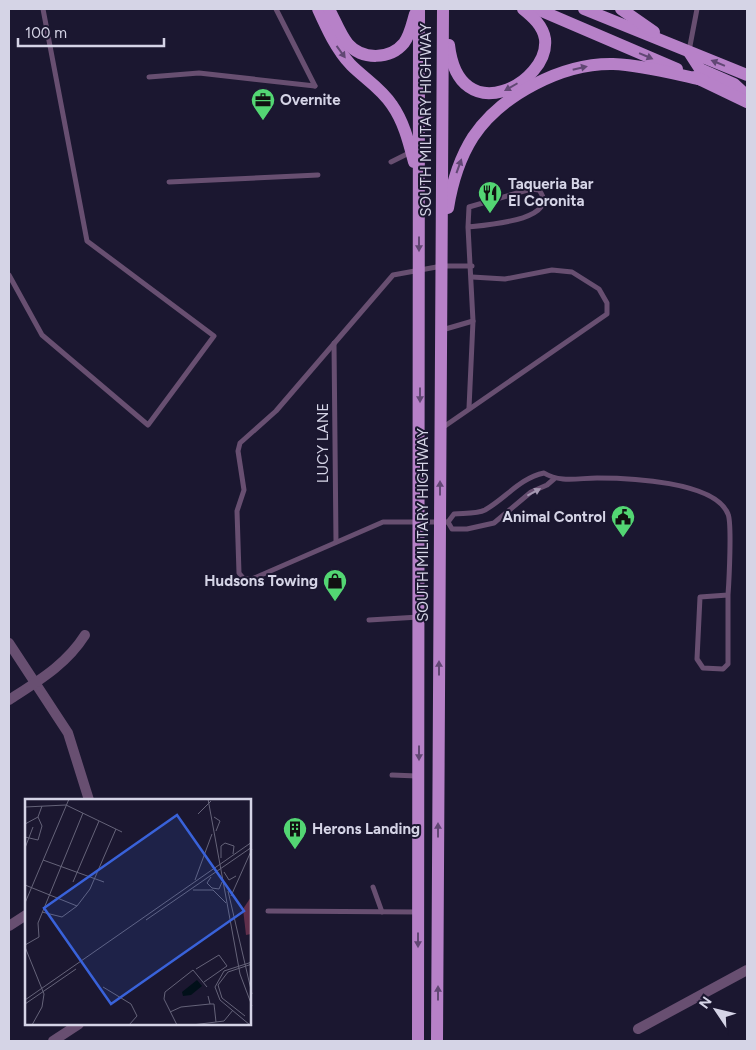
<svg xmlns="http://www.w3.org/2000/svg" width="756" height="1050" font-family="Figtree,sans-serif">
	<rect width="100%" height="100%" fill="#1b1730"/>
	<g fill="none" stroke-linecap="round" stroke-linejoin="round">
		<g stroke="#684f71" stroke-width="5">
			<polyline points="276,9 315,86"/>
			<polyline points="689,51 697,9"/>
			<polyline points="149,77 199,73 315,86"/>
			<polyline points="391,162 411,152"/>
			<polyline points="169,182 318,175"/>
			<path d="M 468,227 C 486,225 562,220 539,190 L 531,189 L 469,207 L 468,227 L 473,321 L 469,408"/>
			<polyline points="9,275 42,335 148,425 214,336 87,241 43,9"/>
			<polyline points="442,330 473,321"/>
			<polyline points="334,343 336,542"/>
			<polyline points="442,428 607,314 607,303 599,289 572,272 552,270 505,279 472,277"/>
			<polyline points="448,522 383,522 252,579 244,579 239,573 237,511 244,490 238,451 240,443 276,411 393,275 442,266 472,266"/>
			<path d="M 448,522 L 454,514 C 463,513 477,514 485,510 C 506,498 520,478 544,473 C 560,483 579,478 597,478 C 628,478 715,481 728,514 C 732,523 729,581 728,595 L 700,597 L 697,659 L 703,668 L 723,669 L 728,664 L 728,595"/>
			<polyline points="448,522 452,529 467,529 494,523 531,492 547,485 554,479"/>
			<polyline points="369,620 419,617"/>
			<polyline points="392,775 417,776"/>
			<polyline points="373,887 382,912"/>
			<polyline points="268,911 418,912"/>
		</g>
		<g stroke="#684f71" stroke-width="10">
			<polyline points="9,643 68,733 89,800"/>
			<path d="M 9,700 C 38,681 66,665 85,635"/>
			<polyline points="9,926 26,915"/>
			<polyline points="638,1029 747,970"/>
			<polyline points="53,1041 79,1024"/>
		</g>
		<g stroke="#b781c8" stroke-width="12">
			<path d="M 318,9 C 327,29 336,49 351,65 C 365,79 381,88 392,105 C 404,122 409,143 414,162"/>
			<path d="M 329,9 C 335,20 340,34 348,44 C 362,60 390,60 404,43 C 410,35 412,24 415,14"/>
			<polyline points="537,9 677,69"/>
			<polyline points="584,9 747,75"/>
			<polyline points="621,9 654,32"/>
			<path d="M 449,45 C 459,132 550,83 545,39 C 543,26 533,17 523,9"/>
			<polyline points="689,52 700,69 734,84 747,96"/>
			<polyline points="695,77 747,102"/>
			<path d="M 448,208 C 452,183 459,159 473,137 C 501,95 562,63 613,64 C 643,65 674,74 703,80"/>
			<polyline points="418,1041 419,9"/>
			<polyline points="437,1041 443,9"/>
		</g>
	</g>
	<defs><path id="oneway-solid" d="M-6-.8H1V-3.2L6.5 0L1 3.2V.8H-6Z" transform="scale(1.25)"/></defs>
	<g fill="#614774">
		<use href="#oneway-solid" transform="translate(341 52) rotate(54)"/>
		<use href="#oneway-solid" transform="translate(646 56) rotate(23)"/>
		<use href="#oneway-solid" transform="translate(718 63) rotate(-158)"/>
		<use href="#oneway-solid" transform="translate(580 68) rotate(-13)"/>
		<use href="#oneway-solid" transform="translate(511 87) rotate(150)"/>
		<use href="#oneway-solid" transform="translate(459 166) rotate(-70)"/>
		<use href="#oneway-solid" transform="translate(419 244) rotate(90)"/>
		<use href="#oneway-solid" transform="translate(420 395) rotate(90)"/>
		<use href="#oneway-solid" transform="translate(440 488) rotate(-90)"/>
		<use href="#oneway-solid" transform="translate(439 668) rotate(-90)"/>
		<use href="#oneway-solid" transform="translate(419 753) rotate(90)"/>
		<use href="#oneway-solid" transform="translate(438 830) rotate(-90)"/>
		<use href="#oneway-solid" transform="translate(418 940) rotate(90)"/>
		<use href="#oneway-solid" transform="translate(438 993) rotate(-90)"/>
	</g>
	<use fill="#a498b1" href="#oneway-solid" transform="translate(534 492) rotate(-28)"/>
	<defs>
		<g id="office-pin" transform="scale(1.25)"><path d="M0 17L-7.5 6A9.5 9.5 0 1 1 7.5 6Z" fill="#53d673" stroke="#1b1730"/><path d="M-6-3h4V-5.5h4V-3h4V5H-6ZM-1-4.5V-3h2v-1.5ZM-6 0V1H6V0Z" fill="#111"/></g>
		<g id="restaurant-pin" transform="scale(1.25)"><path d="M0 17L-7.5 6A9.5 9.5 0 1 1 7.5 6Z" fill="#53d673" stroke="#1b1730"/><path d="M-5-6h1v4h1v-4h1v4h1v-4h1v5L-1.5 .5V6h-2V.5L-5-1ZM5-6V6H3V1.5H1.5Q1.5-4 5-6Z" fill="#111"/></g>
		<g id="civic-pin" transform="scale(1.25)"><path d="M0 17L-7.5 6A9.5 9.5 0 1 1 7.5 6Z" fill="#53d673" stroke="#1b1730"/><path d="M-.6-6.5H3V-4.5H.6V-3L4-1V1h2V6H-6V1h2V-1L-.6-3ZM-1.2 2.5V6h2.4V2.5Z" fill="#111"/></g>
		<g id="shop-pin" transform="scale(1.25)"><path d="M0 17L-7.5 6A9.5 9.5 0 1 1 7.5 6Z" fill="#53d673" stroke="#1b1730"/><path d="M-5-2.5h2.3a2.7 3.5 0 0 1 5.4 0H5L5.5 6h-11ZM-1.5-2.5h3a1.5 2.3 0 0 0-3 0Z" fill="#111"/></g>
		<g id="building-pin" transform="scale(1.25)"><path d="M0 17L-7.5 6A9.5 9.5 0 1 1 7.5 6Z" fill="#53d673" stroke="#1b1730"/><path d="M-4-6H4V6H1V3H-1V6H-4ZM-2.5-4.3h1.7v1.8h-1.7ZM.8-4.3h1.7v1.8H.8ZM-2.5-1h1.7V.8h-1.7ZM.8-1h1.7V.8H.8Z" fill="#111"/></g>
	</defs>
	<g fill-rule="evenodd">
		<use href="#office-pin" x="263" y="100"/>
		<use href="#restaurant-pin" x="490" y="193"/>
		<use href="#civic-pin" x="623" y="517"/>
		<use href="#shop-pin" x="335" y="581"/>
		<use href="#building-pin" x="295" y="829"/>
	</g>
	<g text-anchor="middle" stroke-width="4" stroke-linejoin="round" paint-order="stroke">
		<g font-size="15" font-weight="bold" fill="#d5d4e6" stroke="#1b1730" text-anchor="start">
			<text x="280" y="105">Overnite</text>
			<text x="508" y="189">Taqueria Bar<tspan x="508" dy="17">El Coronita</tspan></text>
			<text x="606" y="522" text-anchor="end">Animal Control</text>
			<text x="318" y="586" text-anchor="end">Hudsons Towing</text>
			<text x="312" y="834">Herons Landing</text>
		</g>
		<g font-size="15" fill="#d5d4e6" stroke="#1b1730">
			<text transform="translate(426 120) rotate(-90)" y="5">SOUTH MILITARY HIGHWAY</text>
			<text transform="translate(323 443) rotate(-90)" y="5">LUCY LANE</text>
			<text transform="translate(423 525) rotate(-90)" y="5">SOUTH MILITARY HIGHWAY</text>
		</g>
	</g>
	<g transform="translate(25 799)">
		<rect width="226" height="226" fill="#1b1730"/>
		<path d="M 226,98 L 226,135 L 221,136 L 218,110 Z" fill="#602f4b"/>
		<path d="M 172,181 L 177,187 L 166,196 L 158,197 L 157,193 Z" fill="#011019"/>
		<path fill="none" stroke="#656379" stroke-width="1" d="M 183,0 L 215,175 L 227,207M 41,6 L 97,33M 0,8 L 41,6M 173,15 L 186,2M 189,18 L 195,22 L 191,32M 0,25 L 13,18 L 17,7M 0,38 L 13,41 L 17,27 L 13,18M 0,49 L 8,28M 196,59 L 196,47 L 200,44 L 209,47 L 208,55M 18,61 L 79,83M 199,73 L 204,81 L 211,77M 186,78 L 182,84 L 187,89 L 194,90 L 197,83M 170,81 L 187,35M 48,83 L 74,22M 0,86 L 52,107M 168,91 L 188,91 L 201,104M 203,92 L 227,195M 206,97 L 227,50M 0,104 L 44,0M 17,113 L 37,118 L 52,107 L 65,90 L 91,30M 121,121 L 227,48M 0,146 L 14,138 L 13,124 L 58,14M 0,148 L 19,195 L 17,208 L 7,226M 171,170 L 194,156 L 202,167 L 179,183M 78,188 L 106,205 L 112,217 L 104,226M 183,197 L 185,205 L 189,205 L 191,223M 0,201 L 227,43M 0,205 L 51,170M 145,213 L 156,208 L 185,205M 220,217 L 197,199 L 193,186 L 203,173 L 227,165M 152,226 L 139,200 L 140,193 L 168,171 L 182,188M 167,226 L 199,222 L 208,211M 225,226 L 195,201 L 190,188 L 199,172 L 227,163"/>
		<path fill="#3962da" fill-opacity="0.15" stroke="#3962da" stroke-width="2.5" d="M 152,16 L 219,112 L 86,205 L 19,109 Z"/>
		<rect width="226" height="226" fill="none" stroke="#d5d4e6" stroke-width="2.5"/>
	</g>
	<rect width="756" height="1050" fill="none" stroke="#d5d4e6" stroke-width="20"/>
	<g transform="translate(716 1010) rotate(305)" stroke="#1b1730" stroke-width="4" paint-order="stroke">
	<path d="M0-4L9 19L0 12L-9 19Z" fill="#d5d4e6"/>
	<text y="-8" font-size="14" font-weight="bold" text-anchor="middle" fill="#d5d4e6">N</text>
	</g>
	<path d="M18 38v8h146v-8" fill="none" stroke="#d5d4e6" stroke-width="2.5"/>
	<text x="25" y="38" font-size="15" fill="#d5d4e6" stroke="#1b1730" stroke-width="4" paint-order="stroke">100 m</text>
</svg>
